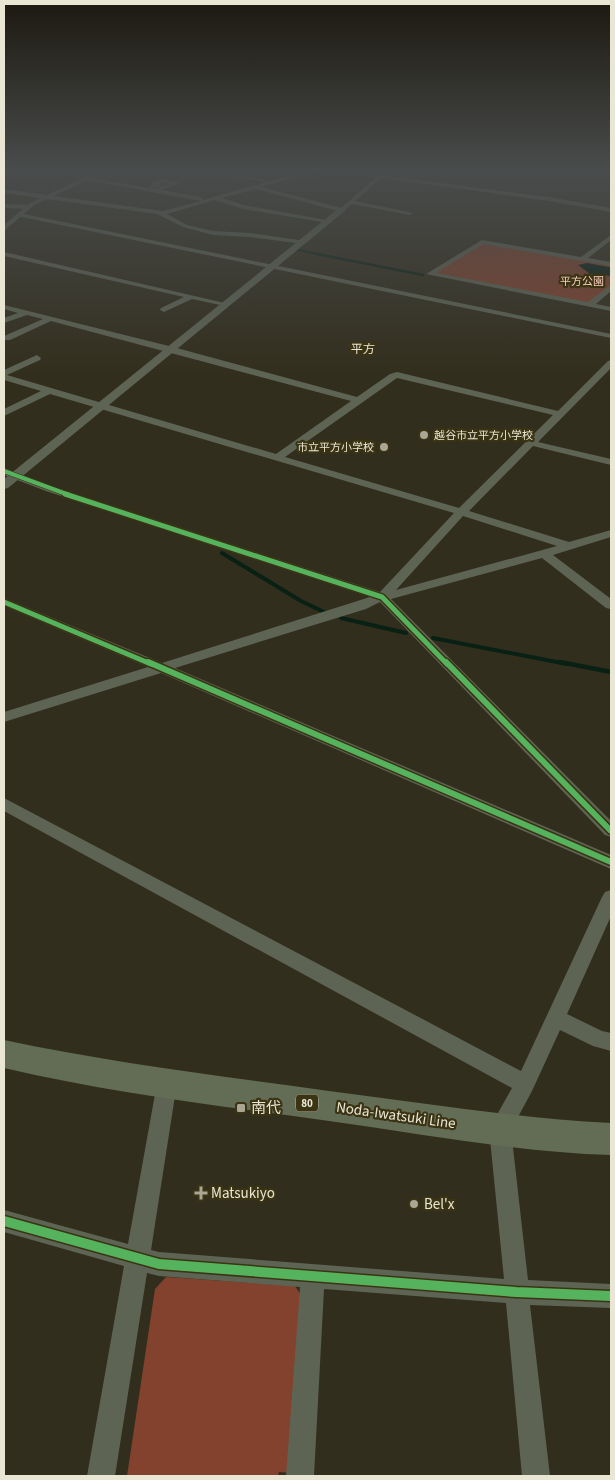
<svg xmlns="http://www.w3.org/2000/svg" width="615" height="1480" font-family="'Source Sans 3','Noto Sans JP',sans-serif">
	<rect width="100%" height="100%" fill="#322e1d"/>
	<g fill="#82422d">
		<polygon points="482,242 611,264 611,287 590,305 430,274"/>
		<polygon points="166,1277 295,1286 302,1297 293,1473 279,1472 278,1476 127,1476 155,1289"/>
	</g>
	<polygon fill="#092114" points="587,263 609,267 611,269 611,276 590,274 578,265"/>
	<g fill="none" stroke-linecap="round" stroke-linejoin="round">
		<g stroke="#092114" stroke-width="2">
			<polyline points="284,170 303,174"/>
			<polyline points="308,174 346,177"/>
			<polyline points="351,177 375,179"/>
			<polyline points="257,178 272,170"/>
			<polyline points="460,189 496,194"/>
			<polyline points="298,250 323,255"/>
		</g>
		<polyline stroke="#092114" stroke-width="2.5" points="317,254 423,275"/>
		<g stroke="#092114" stroke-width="4">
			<polyline points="222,553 301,601 324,612"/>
			<polyline points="341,618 406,633"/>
			<polyline points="433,638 567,664"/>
		</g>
		<polyline stroke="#092114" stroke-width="4.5" points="560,662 611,672"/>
		<g fill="#5e6454" fill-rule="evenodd">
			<polygon points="152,170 160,170 152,174 149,172"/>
			<polygon points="194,170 209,170 271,181 308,170 318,170 262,187 341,208 378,176 380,179 355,201 413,213 410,215 352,204 342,212 256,189 222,198 244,205 331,221 328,223 243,209 215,200 167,214 187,225 213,231 251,233 305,241 306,242 303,244 251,237 213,235 183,227 157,214 4,193 4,189 163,211 201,201 82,179 85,177 155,189 169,184 160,183 161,186 152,189 149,187 153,185 152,182 162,179 176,181 178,184 161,190 201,197 203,200 266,182"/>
			<polygon points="4,204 29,205 32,207 29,209 4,208"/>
			<polygon points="19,213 611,334 611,338 17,216"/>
			<polygon points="4,226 7,228 6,230 4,231"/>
			<polygon points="611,235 611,240 588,258 611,262 611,266 483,244 436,273 588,302 611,285 611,291 596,304 611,307 611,311 426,274 482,240 581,257"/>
			<polygon points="4,252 229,304 225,306 192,299 164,312 160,310 161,308 184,297 4,256"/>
			<path d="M 4,305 L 173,347 L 357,397 L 390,374 L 397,372 L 558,411 L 608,361 L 611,360 L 611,368 L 538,442 L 611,459 L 611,465 L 533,446 L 469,511 L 569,542 L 611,530 L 611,537 L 553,555 L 611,599 L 611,609 L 606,608 L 542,558 L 391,599 L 611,821 L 611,837 L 605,835 L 380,602 L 366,609 L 175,668 L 611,855 L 611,869 L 161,673 L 4,722 L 4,712 L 148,667 L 4,606 L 4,598 L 162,663 L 370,597 L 46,491 L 4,475 L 4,468 L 54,487 L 380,592 L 454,513 L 50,394 L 4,416 L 4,409 L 41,391 L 4,380 L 4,370 L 37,355 L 41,358 L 40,360 L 7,375 L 276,454 L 351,401 L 51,321 L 10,340 L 4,340 L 4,336 L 43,319 L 27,315 L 4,323 L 4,318 L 18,313 L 4,309 ZM 397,378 L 553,415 L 459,508 L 285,457 ZM 463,516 L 557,546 L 396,590 Z"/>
			<polygon points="4,798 521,1071 602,897 605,892 611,890 611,916 567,1014 602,1031 611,1033 611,1051 593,1046 560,1030 532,1091 511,1130 528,1280 611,1284 611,1308 530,1305 550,1476 522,1476 506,1303 324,1289 314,1476 286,1476 300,1287 159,1276 147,1273 115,1476 87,1476 124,1266 4,1232 4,1210 128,1244 157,1083 160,1076 167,1073 174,1076 177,1083 151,1250 159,1252 504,1279 489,1129 512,1088 4,811"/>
		</g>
		<g fill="#5e6454" fill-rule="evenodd">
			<polygon points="100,170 109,170 34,205 4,231 4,225 30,203"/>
			<polygon points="323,170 342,170 549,197 611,208 611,212 549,201"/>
			<polygon points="339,208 346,210 8,488 4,489 4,479"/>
		</g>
		<path fill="#636c55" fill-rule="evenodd" d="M 4,1040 C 112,1063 220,1076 329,1091 C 423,1103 516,1118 611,1123 L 611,1155 C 517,1152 423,1134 329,1121 C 220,1106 111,1093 4,1068 Z"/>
		<g stroke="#3b3414" stroke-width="5.5">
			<polyline id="cycleway-far3" points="4,471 69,495"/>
		</g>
		<g stroke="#3b3414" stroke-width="8">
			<g id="cycleway-far2">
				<polyline points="65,494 382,597 447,664"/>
				<polyline points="4,602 151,664"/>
			</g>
		</g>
		<g stroke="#3b3414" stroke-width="9">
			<g id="cycleway-far1">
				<polyline points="148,662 611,862"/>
				<polyline points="446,662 611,831"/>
			</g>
		</g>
		<g stroke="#3b3414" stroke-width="13">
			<polyline id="cycleway" points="4,1221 159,1264 516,1292 611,1296"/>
		</g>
		<use href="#cycleway-far3" stroke="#56b35d" stroke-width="4"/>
		<use href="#cycleway-far2" stroke="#56b35d" stroke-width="5"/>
		<use href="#cycleway-far1" stroke="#56b35d" stroke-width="6"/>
		<use href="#cycleway" stroke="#56b35d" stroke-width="10"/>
	</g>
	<linearGradient id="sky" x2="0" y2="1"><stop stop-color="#1c1910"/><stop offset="0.45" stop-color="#494c4c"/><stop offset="1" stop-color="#494c4c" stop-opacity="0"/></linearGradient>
	<rect width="615" height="377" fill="url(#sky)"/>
	<g fill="#aaa694" stroke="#3b3414" stroke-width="2">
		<circle cx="424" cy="435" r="5"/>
		<circle cx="384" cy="447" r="5"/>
		<rect x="236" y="1103" width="10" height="10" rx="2.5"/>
		<path d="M198.5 1185.5h5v5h5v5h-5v5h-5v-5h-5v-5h5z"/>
		<circle cx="414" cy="1204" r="5"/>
	</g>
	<g text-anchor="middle" stroke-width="4.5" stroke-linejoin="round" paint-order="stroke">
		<g font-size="11" fill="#f9ccbf" stroke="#3b3414">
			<text x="582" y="285">平方公園</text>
		</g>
		<g font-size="11" fill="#eae6d4" stroke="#3b3414" text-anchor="start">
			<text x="434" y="439">越谷市立平方小学校</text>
			<text x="374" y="451" text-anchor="end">市立平方小学校</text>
		</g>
		<rect fill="#3b3414" stroke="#b6b19a" stroke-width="1" x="296" y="1094.5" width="22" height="17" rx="4"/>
		<g font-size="11" font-weight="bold" fill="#eae6d4">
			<text x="307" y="1107">80</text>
		</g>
		<g font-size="12" fill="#eae6d4" stroke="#3b3414">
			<text x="363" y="353">平方</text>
		</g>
		<g font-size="15" fill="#eae6d4" stroke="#3b3414" text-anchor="start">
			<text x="251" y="1113">南代</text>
			<text x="211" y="1198">Matsukiyo</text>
			<text x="424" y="1209">Bel'x</text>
		</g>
		<g font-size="15" fill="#eae6d4" stroke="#3b3414">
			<text transform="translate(396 1115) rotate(8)" y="5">Noda-Iwatsuki Line</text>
		</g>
	</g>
	<rect width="615" height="1480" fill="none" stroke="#eae6d4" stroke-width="10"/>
</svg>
